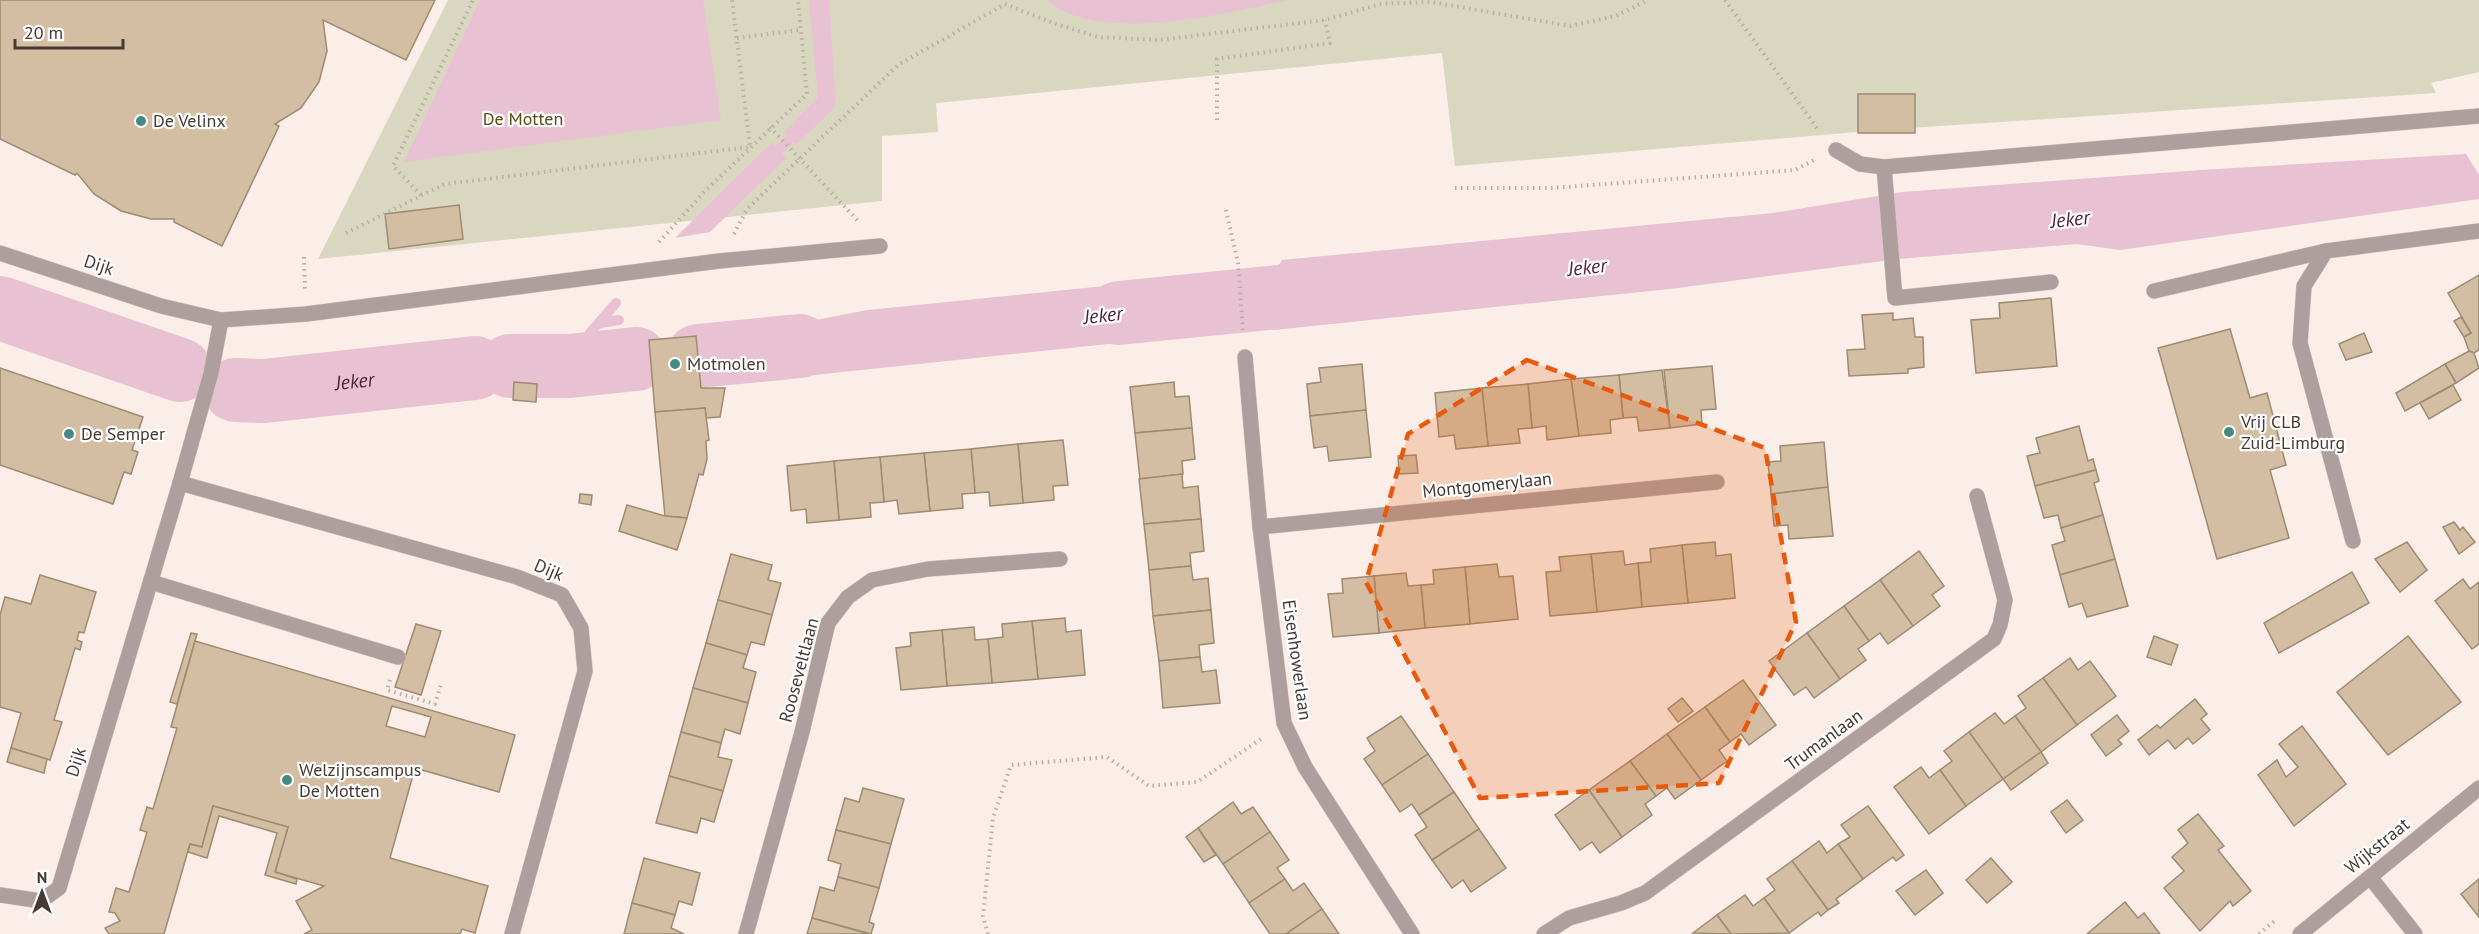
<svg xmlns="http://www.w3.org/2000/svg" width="2479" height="934" font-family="'PT Sans',sans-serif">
	<rect width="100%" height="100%" fill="#fbede7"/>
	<polygon fill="#d9d7c0" points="448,0 2479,0 2479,72 2431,83 2436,93 1880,130 1455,166 1442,53 936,103 938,132 882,136 882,201 318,259"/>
	<g fill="#e8c2d2">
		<polygon points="480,0 703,0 721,120 404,162"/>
		<polygon points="809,0 829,0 836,106 796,145 785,132 818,97"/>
		<path d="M 1047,0 L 1288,0 C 1225,13 1100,46 1047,0 Z"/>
		<polygon points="772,142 786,158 710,232 675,238"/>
		<polygon points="2466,154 2479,175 2479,199 2120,250 2077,244 1898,259 1670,289 1273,330 1267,283 1282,260 1773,213 1902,192 2201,170"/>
		<polygon points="1203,276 1212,333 711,386 711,340 868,310"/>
	</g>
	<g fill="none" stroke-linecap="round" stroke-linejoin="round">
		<g stroke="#e8c2d2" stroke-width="10">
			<polyline points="769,159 801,128"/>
			<polyline points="600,323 619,320"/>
			<polyline points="569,366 590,333 616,303"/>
		</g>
		<g stroke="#e8c2d2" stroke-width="64">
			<polyline points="0,308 180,370"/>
			<polyline points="1119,313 1358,289"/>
			<polyline points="698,356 800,346"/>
			<polyline points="510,366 569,366 636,359"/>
			<path id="s1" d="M 235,390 L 264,391 L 475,368"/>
		</g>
	</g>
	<g fill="#d3bea3" stroke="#9f8b71" stroke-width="1.5" fill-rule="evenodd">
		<polygon points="0,0 435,0 406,60 323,20 327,51 319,82 301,108 275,124 279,126 222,246 174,222 174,219 151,219 121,211 94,194 77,173 75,175 0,139"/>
		<rect x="1858" y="94" width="57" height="39"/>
		<polygon points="459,205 463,239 389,249 385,214"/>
		<polygon points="2479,275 2479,350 2474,353 2469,351 2464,337 2471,333 2448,293"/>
		<polygon points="2051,298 2057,366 1976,373 1971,320 2000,318 1999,303"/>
		<polygon points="1893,313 1893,320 1913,318 1915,337 1923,337 1924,367 1908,369 1908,373 1849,376 1847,350 1865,349 1862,315"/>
		<polygon points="2461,317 2471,333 2464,337 2454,321"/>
		<polygon points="2230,329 2250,398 2267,393 2286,465 2270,470 2289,538 2217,559 2158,348"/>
		<polygon points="2364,333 2372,352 2346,360 2339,344"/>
		<polygon points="696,336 701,388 725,388 720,417 706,418 705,408 655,412 649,340"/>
		<polygon points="2469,351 2474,353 2479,368 2456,383 2445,364"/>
		<polygon points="1362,364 1366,410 1310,416 1307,384 1321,382 1319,368"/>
		<polygon points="2445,364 2456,383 2405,411 2396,393"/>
		<polygon points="1712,366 1716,409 1701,410 1702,424 1670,428 1664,370"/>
		<polygon points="0,368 143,417 132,450 138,452 131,474 124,472 113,504 0,465"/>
		<polygon points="1662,370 1670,428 1639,431 1637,417 1623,418 1619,375"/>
		<polygon points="1619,375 1623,418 1610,420 1611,433 1579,436 1571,379"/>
		<polygon points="1571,379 1579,436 1547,440 1546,426 1532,428 1528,384"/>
		<polygon points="514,382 537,384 536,402 513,400"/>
		<polygon points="1174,382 1175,397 1189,396 1192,428 1135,433 1130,387"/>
		<polygon points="1528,384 1532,428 1518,429 1520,443 1488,446 1482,388"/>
		<polygon points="2453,385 2461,400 2429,419 2420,403"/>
		<polygon points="1482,388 1488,446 1456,449 1454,435 1439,437 1435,393"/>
		<polygon points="705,408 709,440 706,441 707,459 703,475 699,474 687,518 665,516 655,412"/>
		<polygon points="1366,410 1371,457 1329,461 1327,446 1314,448 1310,416"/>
		<polygon points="2079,426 2088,461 2093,459 2096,470 2035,486 2027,456 2040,453 2036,438"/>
		<polygon points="1192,428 1195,459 1182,461 1183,474 1140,479 1135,433"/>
		<polygon points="1063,440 1068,485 1053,486 1054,500 1023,503 1018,444"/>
		<polygon points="1824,442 1828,487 1771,494 1768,462 1781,461 1780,446"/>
		<polygon points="1018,444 1023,503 990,506 989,492 975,493 971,449"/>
		<polygon points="971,449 975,493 962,494 963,508 930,511 924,453"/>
		<polygon points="924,453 930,511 899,514 897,500 884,502 880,457"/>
		<polygon points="1416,455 1418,473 1399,474 1398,456"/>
		<polygon points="880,457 884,502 870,503 871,517 839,520 834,461"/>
		<polygon points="834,461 839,520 807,523 806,509 791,511 787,466"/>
		<polygon points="2096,470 2099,481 2094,483 2103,515 2061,528 2058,515 2044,518 2035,486"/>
		<polygon points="1182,474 1183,488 1198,486 1201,519 1144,524 1139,479"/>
		<polygon points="1828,487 1833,536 1789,539 1788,525 1774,526 1771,494"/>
		<polygon points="580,494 592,495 591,505 579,503"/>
		<polygon points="627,505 665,516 687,518 677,550 619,531"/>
		<polygon points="2103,515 2115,559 2060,575 2052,545 2065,541 2061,528"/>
		<polygon points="1201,519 1204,551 1190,553 1191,566 1149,570 1144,524"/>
		<polygon points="2454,522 2460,530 2463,527 2475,542 2459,554 2443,527"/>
		<polygon points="1715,542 1716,556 1731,554 1735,598 1688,603 1682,545"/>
		<polygon points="2407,542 2427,570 2400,592 2375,559"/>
		<polygon points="1682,545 1688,603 1642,607 1638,563 1651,562 1650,549"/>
		<polygon points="1623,551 1625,565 1638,563 1642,607 1597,612 1591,554"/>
		<polygon points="1919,551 1944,586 1932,595 1940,606 1913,626 1880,580"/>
		<polygon points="731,554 772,565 768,580 781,583 772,615 718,600"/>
		<polygon points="1591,554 1597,612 1550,616 1546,572 1561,571 1559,557"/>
		<polygon points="2115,559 2128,606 2087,617 2082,603 2069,607 2060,575"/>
		<polygon points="1497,564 1499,577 1513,576 1518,619 1470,624 1465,567"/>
		<polygon points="1191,566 1193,580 1208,578 1211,610 1153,616 1149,570"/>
		<polygon points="1465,567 1470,624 1425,628 1421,585 1434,584 1433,570"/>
		<polygon points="2352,572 2369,603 2279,653 2264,623"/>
		<polygon points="1406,573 1408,586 1421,585 1425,628 1379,633 1374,576"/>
		<polygon points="40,575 96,592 84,633 79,632 77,640 82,642 80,650 75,648 54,720 62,722 50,760 11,748 21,713 0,707 0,615 5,597 31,604"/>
		<polygon points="1374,576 1379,633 1333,637 1328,594 1343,593 1342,579"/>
		<polygon points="2463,579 2470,589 2479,582 2479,644 2472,649 2435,601"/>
		<polygon points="1880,580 1913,626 1888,644 1880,633 1869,641 1844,606"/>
		<polygon points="718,600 772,615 764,645 751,642 747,655 706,643"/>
		<polygon points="1844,606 1869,641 1858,649 1866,660 1840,679 1807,633"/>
		<polygon points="1211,610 1214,643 1199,645 1200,657 1159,661 1153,616"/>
		<polygon points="1065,618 1066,632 1081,630 1085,675 1038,679 1032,621"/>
		<polygon points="1032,621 1038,679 992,683 988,639 1003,637 1002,624"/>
		<polygon points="416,624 441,631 421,695 395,687"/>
		<polygon points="974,627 975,640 988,639 992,683 947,686 942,630"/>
		<polygon points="942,630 947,686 901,690 896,648 911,646 910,633"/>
		<polygon points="191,633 197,634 177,704 170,702"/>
		<polygon points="1807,633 1840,679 1814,698 1806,687 1794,695 1769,661"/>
		<polygon points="2154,636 2178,645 2171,665 2147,657"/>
		<polygon points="2408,636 2461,702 2388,755 2337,692"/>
		<path d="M 195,641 L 515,735 L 499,792 L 415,768 L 390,858 L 488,886 L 475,933 L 462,929 L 460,934 L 304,934 L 312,930 L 296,901 L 324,886 L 275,872 L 288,827 L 213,806 L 202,847 L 190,844 L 164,934 L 109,934 L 105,928 L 120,921 L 115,913 L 109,912 L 116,888 L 129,892 L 147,832 L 140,830 L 147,807 L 153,809 L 177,728 L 171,727 ZM 392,706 L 431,717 L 425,737 L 386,726 Z"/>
		<polygon points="706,643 747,655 743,668 756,672 748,703 693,688"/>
		<polygon points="1200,657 1202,672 1216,670 1220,703 1163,708 1159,661"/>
		<polygon points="2070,658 2078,670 2090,661 2116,696 2077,725 2043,678"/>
		<polygon points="2043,678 2077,725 2041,752 2015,716 2026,708 2018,696"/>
		<polygon points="1743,680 1776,725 1749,745 1741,734 1730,742 1705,707"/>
		<polygon points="693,688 748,703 740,734 725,729 721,743 681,732"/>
		<polygon points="1682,698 1693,711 1678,722 1668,709"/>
		<polygon points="2195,699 2207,714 2201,719 2210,730 2193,744 2188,738 2175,749 2168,740 2149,755 2138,740 2157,725 2160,728"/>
		<polygon points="1705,707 1730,742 1719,750 1727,761 1701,780 1667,734"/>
		<polygon points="1995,713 2004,724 2015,716 2041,752 2003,779 1969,732"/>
		<polygon points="2117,715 2129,731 2118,740 2122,744 2106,756 2091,735"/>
		<polygon points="1401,716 1428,754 1382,785 1364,759 1375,751 1367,738"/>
		<polygon points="2302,726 2346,784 2294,826 2258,775 2277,760 2286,777 2298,767 2279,744"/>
		<polygon points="681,732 721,743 718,757 732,760 723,791 669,776"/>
		<polygon points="1969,732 2003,779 1966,806 1940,770 1952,761 1944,751"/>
		<polygon points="1667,734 1701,780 1675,799 1667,788 1656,796 1630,761"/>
		<polygon points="11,748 47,759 44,773 7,762"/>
		<polygon points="2041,752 2048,763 2011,790 2003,779"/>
		<polygon points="1428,754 1454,792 1419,815 1412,804 1400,812 1382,785"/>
		<polygon points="1630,761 1656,796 1645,804 1652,815 1622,837 1589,790"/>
		<polygon points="1921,767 1929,778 1940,770 1966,806 1929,834 1894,787"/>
		<polygon points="669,776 723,791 714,822 701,818 697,833 656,823"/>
		<polygon points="863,788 904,799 891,844 836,830 845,798 859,802"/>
		<polygon points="1589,790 1622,837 1600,853 1592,842 1580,850 1555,815"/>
		<polygon points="1454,792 1479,829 1432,860 1415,835 1427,827 1419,815"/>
		<polygon points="2067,800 2083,820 2066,833 2051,812"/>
		<polygon points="1233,802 1241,814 1253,807 1270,832 1223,864 1198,828"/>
		<polygon points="213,806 288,827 275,872 297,879 296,884 265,875 277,833 219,816 207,858 188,852 190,844 202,847"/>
		<polygon points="1868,806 1904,855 1896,861 1893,857 1863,879 1838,844 1850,837 1841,825"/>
		<polygon points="2198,814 2224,846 2218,850 2251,891 2233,906 2230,901 2200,931 2164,888 2184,871 2172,857 2188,843 2178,830"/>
		<polygon points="1198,828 1216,855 1204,862 1186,837"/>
		<polygon points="1479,829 1506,868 1471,892 1463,880 1452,888 1432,860"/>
		<polygon points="836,830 891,844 879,888 838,877 841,864 828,860"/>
		<polygon points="1270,832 1289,860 1277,868 1285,879 1249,903 1223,864"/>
		<polygon points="1819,841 1827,853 1838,844 1863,879 1836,899 1839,903 1828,910 1792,861"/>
		<polygon points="644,858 700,873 692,905 679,901 675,915 632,903"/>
		<polygon points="1991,858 2012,882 1987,903 1966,880"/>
		<polygon points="1792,861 1828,910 1821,916 1818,912 1789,933 1764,898 1775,890 1767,879"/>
		<polygon points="1926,870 1943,893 1915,915 1896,891"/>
		<polygon points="838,877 879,888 869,922 874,924 871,934 812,918 820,887 834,891"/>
		<polygon points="1285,879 1293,891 1304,883 1322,909 1286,934 1270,934 1249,903"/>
		<polygon points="2479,879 2479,917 2461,894"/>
		<polygon points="1745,895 1753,906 1764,898 1789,933 1731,934 1717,915"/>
		<polygon points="2125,902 2138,918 2144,913 2160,934 2087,934"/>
		<polygon points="632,903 675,915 671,928 684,934 624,934"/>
		<polygon points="1322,909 1339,934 1286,934"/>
		<polygon points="1717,915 1731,934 1693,933"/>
		<polygon points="812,918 869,934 807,934"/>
	</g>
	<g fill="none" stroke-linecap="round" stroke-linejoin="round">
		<g stroke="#d7c9c3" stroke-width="16">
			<g id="service">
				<polyline points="1836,150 1860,164 1884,167 2479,116"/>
				<polyline points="1884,167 1895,298 2051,282"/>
				<polyline points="2154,291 2326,251"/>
				<polyline points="180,483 517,577 562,595 581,628 585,671 512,934"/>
				<polyline points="2353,541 2300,343 2304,286 2326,251 2479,231"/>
				<polyline points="151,582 398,657"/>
				<polyline points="0,895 41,901 59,888 180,483 211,373 221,320"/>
			</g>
		</g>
		<g stroke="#d7c9c3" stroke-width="16">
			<g id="minor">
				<polyline points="0,253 161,306 221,320 306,314 719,261 880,246"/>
				<polyline points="1245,357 1260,527 1284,723 1305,767 1412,934"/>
				<polyline points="1260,527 1717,482"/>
				<polyline points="2370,877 2415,934"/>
				<polyline points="746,934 802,732 828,623 848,597 872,580 928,569 1060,559"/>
				<polyline points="1544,934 1569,918 1621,903 1645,893 1994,639 2000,625 2005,600 1977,496"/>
			</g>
		</g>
		<g stroke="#d7c9c3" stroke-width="16">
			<polyline id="tertiary" points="2300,934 2479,788"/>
		</g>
		<g stroke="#bbada7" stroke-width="4" stroke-dasharray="1.5 4.5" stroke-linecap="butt">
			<polyline points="1725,0 1819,131"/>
			<polyline points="737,38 800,30"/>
			<polyline points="1217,120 1217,59 1330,43 1325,20"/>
			<polyline points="770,127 860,223"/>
			<polyline points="1455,188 1551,188 1795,170 1814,160"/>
			<polyline points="421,195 393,166 473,0"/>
			<polyline points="1226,210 1238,263 1243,332"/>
			<polyline points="346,233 445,184 750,147 732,0"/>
			<polyline points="734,234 747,209 898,65 1005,4 1053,23 1098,37 1159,40 1325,20 1381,4 1431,2 1570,26 1616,16 1648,0"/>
			<polyline points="659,242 705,191 807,94 798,0"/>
			<polyline points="304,257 305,290"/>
			<polyline points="390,680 387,690 435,704 441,684"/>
			<polyline points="988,934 983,916 993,818 1011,765 1107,757 1149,786 1197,782 1264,737"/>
			<polyline points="2259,934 2277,919"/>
		</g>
		<use href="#service" stroke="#ae9e9d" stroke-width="15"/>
		<use href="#minor" stroke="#ae9e9d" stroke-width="15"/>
		<use href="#tertiary" stroke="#ae9e9d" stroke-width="15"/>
	</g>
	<path fill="#e8590c" fill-opacity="0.2" stroke="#e8590c" stroke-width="4.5" stroke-dasharray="12 8" stroke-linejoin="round" d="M 1527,360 L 1765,448 L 1796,622 L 1719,783 L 1480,798 L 1366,582 L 1408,434 Z"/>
	<g fill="#448a82" stroke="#fefefe" stroke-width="2">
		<circle cx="141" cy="121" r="6"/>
		<circle cx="675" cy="364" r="6"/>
		<circle cx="2229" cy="432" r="6"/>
		<circle cx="69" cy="434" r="6"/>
		<circle cx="287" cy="780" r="6"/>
	</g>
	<g text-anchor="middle" stroke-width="4.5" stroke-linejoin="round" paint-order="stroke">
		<g font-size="18" fill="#564e14" stroke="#fefefe">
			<text x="523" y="125">De Motten</text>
		</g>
		<g font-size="18" fill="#473933" stroke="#fefefe" text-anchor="start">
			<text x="153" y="127">De Velinx</text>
			<text x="687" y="370">Motmolen</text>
			<text x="2241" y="428">Vrij CLB<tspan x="2241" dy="21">Zuid-Limburg</tspan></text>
			<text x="81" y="440">De Semper</text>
			<text x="299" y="776">Welzijnscampus<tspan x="299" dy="21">De Motten</tspan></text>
		</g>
		<g font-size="18" fill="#473933" stroke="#fefefe">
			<text transform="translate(99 265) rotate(18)" y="6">Dijk</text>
			<text transform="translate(1487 485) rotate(-6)" y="6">Montgomerylaan</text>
			<text transform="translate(549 570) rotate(23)" y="6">Dijk</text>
			<text transform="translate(1297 660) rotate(82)" y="6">Eisenhowerlaan</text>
			<text transform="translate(799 670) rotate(-75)" y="6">Rooseveltlaan</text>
			<text transform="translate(1824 740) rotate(-36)" y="6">Trumanlaan</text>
			<text transform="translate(76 762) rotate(-73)" y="6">Dijk</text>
			<text transform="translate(2377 846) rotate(-39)" y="6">Wijkstraat</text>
		</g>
		<g font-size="20" font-style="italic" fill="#4f2037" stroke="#fefefe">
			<text transform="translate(2070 219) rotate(-6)" y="7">Jeker</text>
			<text transform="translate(1587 267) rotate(-6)" y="7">Jeker</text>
			<text transform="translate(1103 315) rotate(-6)" y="7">Jeker</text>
			<text dy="7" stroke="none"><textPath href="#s1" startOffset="120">Jeker</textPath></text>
		</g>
	</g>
	<g transform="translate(42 892)" stroke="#fefefe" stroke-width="4.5" paint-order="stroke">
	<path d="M0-4.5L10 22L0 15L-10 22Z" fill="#473933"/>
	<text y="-9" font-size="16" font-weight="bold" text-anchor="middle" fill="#473933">N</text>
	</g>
	<path d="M15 39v9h108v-9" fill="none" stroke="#473933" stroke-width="3"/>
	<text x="24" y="39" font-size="18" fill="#473933" stroke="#fefefe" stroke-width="4.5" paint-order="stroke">20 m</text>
</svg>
